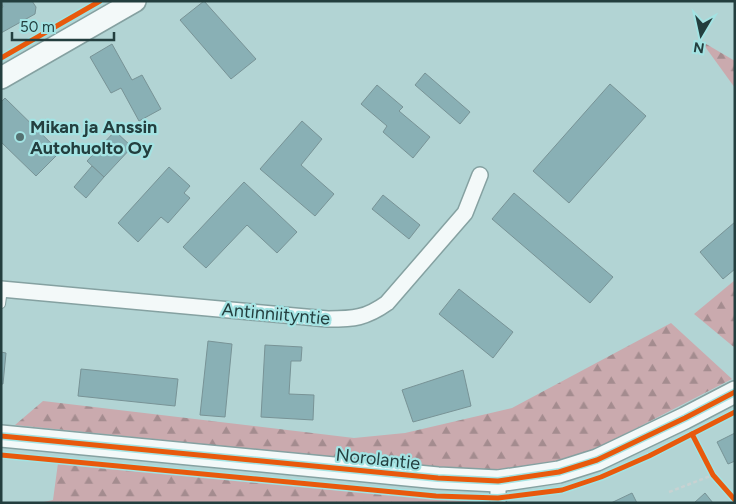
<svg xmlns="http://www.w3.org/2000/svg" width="736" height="504" font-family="Figtree,sans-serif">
	<defs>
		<pattern id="forest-firs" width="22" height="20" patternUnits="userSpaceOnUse" patternTransform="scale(1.25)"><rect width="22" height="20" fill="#caaaae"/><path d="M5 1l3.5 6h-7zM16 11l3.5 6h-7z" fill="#a48c8f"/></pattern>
	</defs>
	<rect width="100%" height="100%" fill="#b2d4d4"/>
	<g fill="url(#forest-firs)">
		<polygon points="701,41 735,61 735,88"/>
		<polygon points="735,280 735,348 694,314"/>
		<polygon points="671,323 732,379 590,452 555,465 498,474 15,425 43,401 354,438 405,433 512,408"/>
		<polygon points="58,463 475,502 39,503 53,500"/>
	</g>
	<g fill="#89b0b5" stroke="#789396">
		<polygon points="1,1 32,1 36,7 35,14 1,33 1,8 3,7"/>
		<polygon points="204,1 256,59 231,79 180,20"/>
		<polygon points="112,44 132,80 142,75 161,109 139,121 121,88 111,93 90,57"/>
		<polygon points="425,73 470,112 460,124 415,85"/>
		<polygon points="610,84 646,116 569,203 533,171"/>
		<polygon points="377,85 403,107 399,111 430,137 413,158 383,132 387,126 361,104"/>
		<polygon points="5,98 60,152 36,176 1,142 1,102"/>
		<polygon points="302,121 322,139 301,165 334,194 315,216 260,169"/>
		<polygon points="115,131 132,147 104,177 87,161"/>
		<polygon points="92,166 104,177 86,198 74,187"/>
		<polygon points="169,167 190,186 184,193 190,198 168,223 161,217 138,242 118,223"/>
		<polygon points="244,182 297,232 277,253 247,225 206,268 183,247"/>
		<polygon points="514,193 613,277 590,303 492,219"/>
		<polygon points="383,195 420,225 409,239 372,209"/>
		<polygon points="735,222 735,269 723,279 700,252"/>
		<polygon points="459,289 513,332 493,358 439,314"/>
		<polygon points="208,341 232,344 225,417 200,415"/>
		<polygon points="265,345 302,347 301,361 291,361 289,394 314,395 313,420 261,417"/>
		<polygon points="1,352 6,353 3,384 1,384"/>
		<polygon points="81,369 178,379 175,406 78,396"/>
		<polygon points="463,370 471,406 413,422 402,390"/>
		<polygon points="735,433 735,461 728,464 717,442"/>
		<polygon points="632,493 637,503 611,503"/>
		<polygon points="705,493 713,503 694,503"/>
	</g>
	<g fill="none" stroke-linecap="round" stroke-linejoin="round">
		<g stroke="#85a1a1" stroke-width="10">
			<polyline id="lane" points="1,304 3,289"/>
		</g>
		<g stroke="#85a1a1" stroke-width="18">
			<g id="street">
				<path d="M 1,289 L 328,319 C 354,319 366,318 387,303 L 465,213 L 480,175"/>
				<polyline points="498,481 498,503"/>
			</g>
		</g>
		<g stroke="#85a1a1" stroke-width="24">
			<g id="secondary">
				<polyline points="1,78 135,1"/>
				<polyline points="1,436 438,478 498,481 559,472 597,460 685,418 735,392"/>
			</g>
		</g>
		<polyline stroke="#c8d2d2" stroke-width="2.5" stroke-dasharray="4 2.5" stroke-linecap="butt" points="669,492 713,475"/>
		<use href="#lane" stroke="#f3f9f9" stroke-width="8"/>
		<use href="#street" stroke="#f3f9f9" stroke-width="15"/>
		<use href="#secondary" stroke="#f3f9f9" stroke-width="21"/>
		<g stroke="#a3e3e3" stroke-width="8">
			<g id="cycleway">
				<polyline points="1,58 100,1"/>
				<polyline points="692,434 713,475 735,500"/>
				<polyline points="1,436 438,478 498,481 559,472 597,460 685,418 735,392"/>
				<polyline points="1,455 436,496 498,498 562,490 601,477 649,456 735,412"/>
			</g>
		</g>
		<use href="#cycleway" stroke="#e8590c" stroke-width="5"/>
	</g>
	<circle fill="#557272" stroke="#a3e3e3" stroke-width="2" cx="20" cy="137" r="5"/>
	<g text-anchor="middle" stroke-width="4.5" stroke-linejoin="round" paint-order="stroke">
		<g font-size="18" font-weight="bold" fill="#233e3e" stroke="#a3e3e3" text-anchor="start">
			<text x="30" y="133">Mikan ja Anssin<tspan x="30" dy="21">Autohuolto Oy</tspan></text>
		</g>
		<g font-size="18" fill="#233e3e" stroke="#a3e3e3">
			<text transform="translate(276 314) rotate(5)" y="6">Antinniityntie</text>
			<text transform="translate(378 459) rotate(6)" y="6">Norolantie</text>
		</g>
	</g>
	<rect width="736" height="504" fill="none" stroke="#233e3e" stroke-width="5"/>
	<g transform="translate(701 35) rotate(189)" stroke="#a3e3e3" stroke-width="4" paint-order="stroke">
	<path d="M0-4L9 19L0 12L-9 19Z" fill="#233e3e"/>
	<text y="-8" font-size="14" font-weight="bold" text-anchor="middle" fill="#233e3e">N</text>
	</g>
	<path d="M12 32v8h102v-8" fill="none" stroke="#233e3e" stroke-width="2.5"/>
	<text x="20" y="32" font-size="15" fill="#233e3e" stroke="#a3e3e3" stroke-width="4" paint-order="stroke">50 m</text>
</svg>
